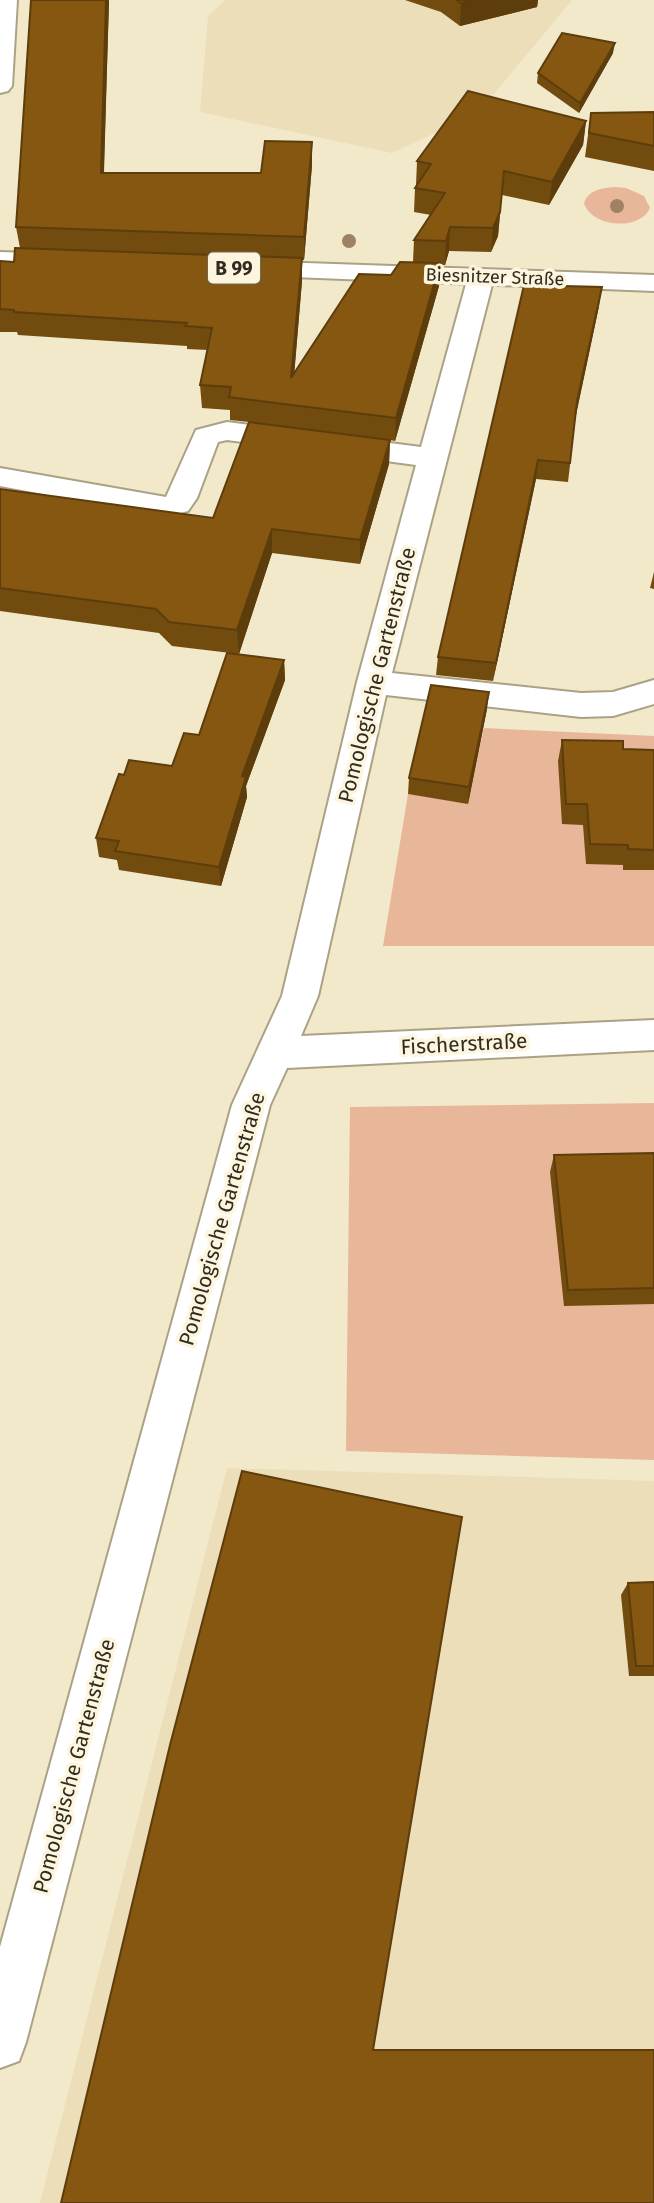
<svg xmlns="http://www.w3.org/2000/svg" width="654" height="2203" font-family="'Fira Sans',sans-serif">
	<rect width="100%" height="100%" fill="#f2e8ca"/>
	<g fill="#ebdeb9">
		<polygon points="226,0 572,0 478,113 392,153 200,112 208,16"/>
		<polygon points="227,1468 654,1481 654,2203 40,2203"/>
	</g>
	<g fill="#e8b698">
		<path d="M 615,187 L 626,188 L 644,196 L 650,208 C 640,231 592,228 584,203 C 588,190 602,188 615,187 Z"/>
		<polygon points="484,728 654,736 654,946 383,946 408,794 467,803"/>
		<polygon points="654,1103 654,1460 346,1451 350,1107"/>
	</g>
	<g fill="none" stroke-linecap="round" stroke-linejoin="round">
		<g stroke="#aba286" stroke-width="4">
			<g id="minor">
				<polygon points="0,0 17,0 12,86 8,91 0,93"/>
				<polygon points="481,269 490,271 494,277 392,673 581,693 613,692 654,680 654,704 613,716 581,717 386,695 318,996 301,1036 654,1020 654,1050 287,1068 270,1105 26,2042 19,2061 0,2068 0,1947 232,1105 282,996 357,682 416,465 227,440 218,442 197,498 188,511 166,517 0,486 0,468 166,497 196,430 227,422 421,447 468,277 472,271"/>
			</g>
		</g>
		<g stroke="#aba286" stroke-width="4">
			<g id="major">
				<polygon points="0,252 64,254 73,256 77,262 73,268 64,270 0,268"/>
				<polygon points="250,261 654,275 654,291 241,275 237,269 241,263"/>
			</g>
		</g>
		<use href="#minor" fill="#fff" fill-rule="evenodd"/>
		<use href="#major" fill="#fff" fill-rule="evenodd"/>
	</g>
	<g fill="#9f8263">
		<circle cx="617" cy="206" r="7"/>
		<circle cx="349" cy="241" r="7"/>
	</g>
	<g fill="#724b0f">
		<polygon points="31,0 109,0 104,173 261,173 312,142 312,165 304,260 302,260 302,281 294,374 391,275 413,262 414,240 431,215 414,212 415,188 417,185 416,185 417,161 586,121 583,145 549,205 502,195 498,236 491,252 449,251 445,265 440,265 439,286 395,441 390,440 389,464 360,564 272,553 239,654 172,646 159,633 0,611 0,489 213,518 249,422 230,420 230,410 202,408 200,385 208,350 187,349 187,346 18,335 17,332 0,332 0,261 14,262 20,248 16,227"/>
		<polygon points="405,0 538,0 537,7 460,26 441,12"/>
		<polygon points="613,53 579,113 537,83 538,73"/>
		<polygon points="654,112 654,171 585,157 591,113"/>
		<polygon points="599,306 576,414 568,482 536,479 493,681 436,675 438,657"/>
		<polygon points="654,572 654,589 650,588"/>
		<polygon points="284,660 285,680 246,786 247,797 221,886 119,870 117,860 99,857 96,838 124,775 172,766 199,735"/>
		<polygon points="487,709 468,804 408,794 409,778"/>
		<polygon points="562,740 623,749 654,750 654,870 623,870 623,865 586,864 583,825 562,824 558,761"/>
		<polygon points="654,1153 654,1304 564,1306 550,1172 554,1155"/>
		<polygon points="654,1582 654,1676 629,1676 621,1595 628,1583"/>
	</g>
	<g fill="#5d3d0c">
		<polygon points="106,0 109,0 103,196 101,173"/>
		<polygon points="474,0 538,0 537,7 460,26 461,3"/>
		<polygon points="615,43 613,53 579,113 580,103"/>
		<polygon points="586,121 583,145 549,205 552,182"/>
		<polygon points="312,142 312,165 304,260 304,237"/>
		<polygon points="500,212 498,236 491,252 493,228"/>
		<polygon points="450,227 449,251 445,265 446,241"/>
		<polygon points="302,258 302,281 292,401 291,378"/>
		<polygon points="440,263 439,286 395,441 396,418"/>
		<polygon points="602,287 599,306 575,420 577,401"/>
		<polygon points="390,440 389,464 360,564 360,540"/>
		<polygon points="538,460 536,479 493,681 496,663"/>
		<polygon points="272,529 272,553 239,654 237,630"/>
		<polygon points="284,660 285,680 246,786 247,797 221,886 219,867 242,776"/>
		<polygon points="489,692 487,709 468,804 469,787"/>
	</g>
	<g fill="#855711" stroke="#5d3d0c" stroke-width="2">
		<polygon points="31,0 106,0 101,173 261,173 265,141 312,142 304,237 16,227"/>
		<polygon points="457,0 474,0 461,3"/>
		<polygon points="562,33 615,43 580,103 538,73"/>
		<polygon points="468,91 586,121 552,182 504,171 500,212 493,228 450,227 446,241 414,240 445,193 415,188 431,164 417,161"/>
		<polygon points="654,112 654,146 589,133 591,113"/>
		<polygon points="15,248 302,258 291,378 359,274 391,275 400,262 440,263 396,418 229,397 231,387 200,385 212,328 185,326 187,323 14,312 14,310 0,309 0,261 14,262"/>
		<polygon points="524,285 602,287 577,401 570,463 538,460 496,663 438,657"/>
		<polygon points="249,422 390,440 360,540 272,529 237,630 169,622 156,609 0,588 0,489 213,518"/>
		<polygon points="227,653 284,660 242,776 246,777 219,867 115,851 119,841 96,838 119,774 124,775 129,760 172,766 184,733 199,735"/>
		<polygon points="431,685 489,692 469,787 409,778"/>
		<polygon points="562,740 623,741 623,749 654,750 654,850 628,849 628,845 590,844 587,804 566,804"/>
		<polygon points="654,1153 654,1288 568,1290 554,1155"/>
		<polygon points="242,1471 462,1517 373,2050 654,2050 654,2203 61,2203 170,1745"/>
		<polygon points="654,1582 654,1666 636,1666 628,1583"/>
	</g>
	<g text-anchor="middle" stroke-width="7" stroke-linejoin="round" paint-order="stroke">
		<g font-size="18" fill="#302c20" stroke="#fef5de">
			<text transform="translate(495 277) rotate(2)" y="6">Biesnitzer Straße</text>
		</g>
		<rect fill="#fef5de" stroke="#6e6859" stroke-width="2" x="208" y="252.5" width="52" height="31" rx="5"/>
		<g font-size="19" font-weight="bold" fill="#302c20">
			<text x="234" y="275">B 99</text>
		</g>
		<g font-size="21" fill="#302c20" stroke="#fef5de">
			<text transform="translate(377 675) rotate(-76)" y="7">Pomologische Gartenstraße</text>
			<text transform="translate(464 1044) rotate(-3)" y="7">Fischerstraße</text>
			<text transform="translate(222 1219) rotate(-74)" y="7">Pomologische Gartenstraße</text>
			<text transform="translate(74 1766) rotate(-75)" y="7">Pomologische Gartenstraße</text>
		</g>
	</g>
</svg>
